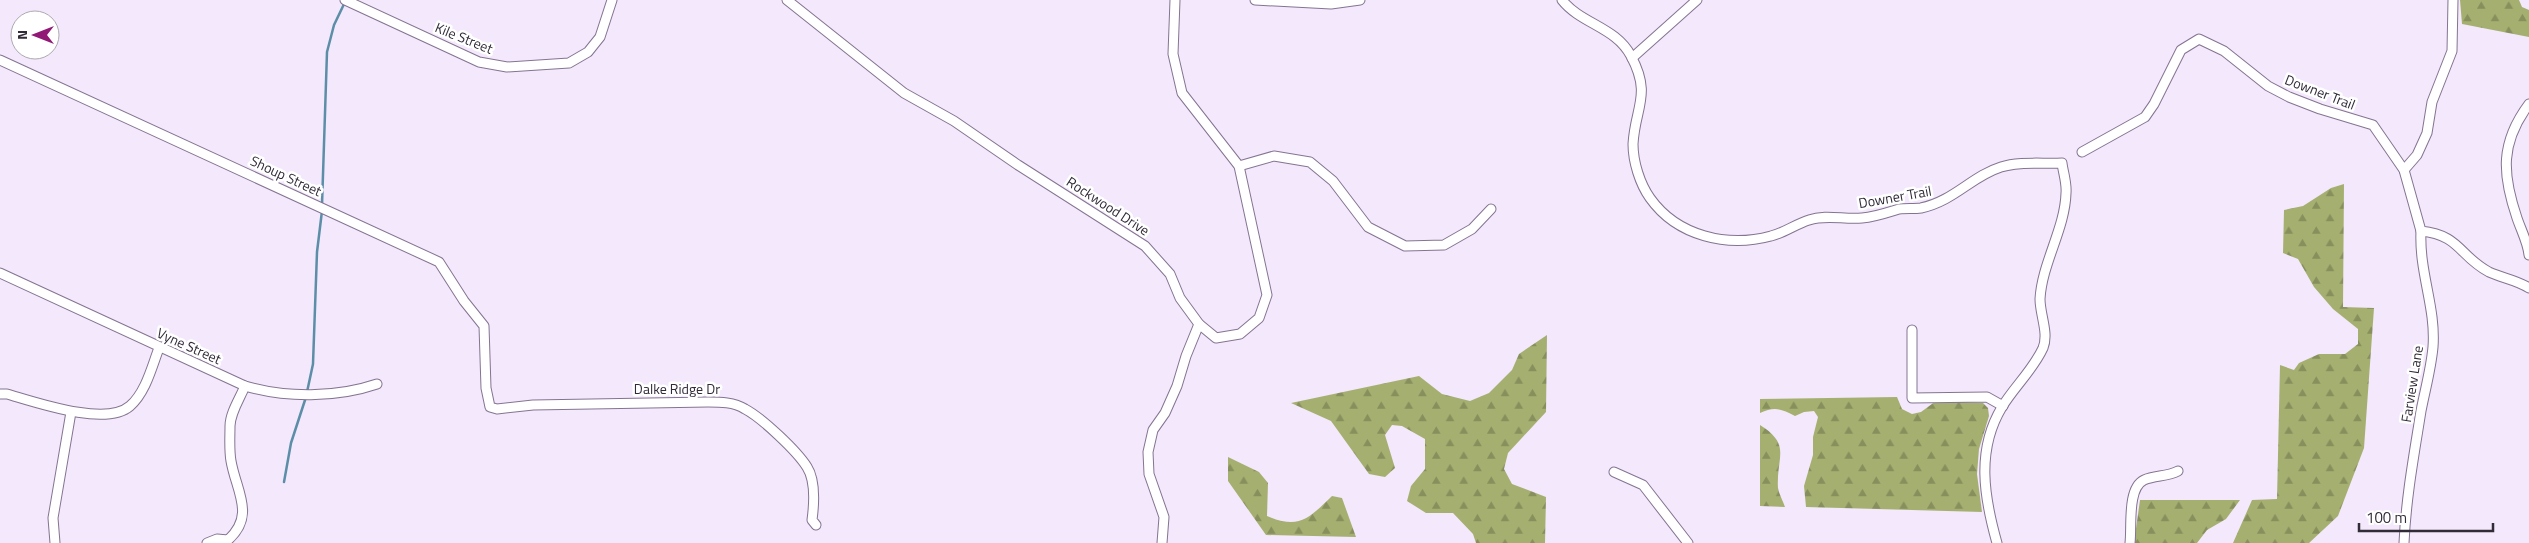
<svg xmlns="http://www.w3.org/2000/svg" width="2529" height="543" font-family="'Titillium Web',sans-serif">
	<defs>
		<pattern id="forest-firs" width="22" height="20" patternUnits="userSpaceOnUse" patternTransform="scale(1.25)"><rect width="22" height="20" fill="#a5b070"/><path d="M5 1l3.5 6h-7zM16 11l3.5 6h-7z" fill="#878f5d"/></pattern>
	</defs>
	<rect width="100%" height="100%" fill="#f3e8fc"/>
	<g fill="url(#forest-firs)">
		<polygon points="2460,0 2519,0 2522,7 2529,10 2529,37 2462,24"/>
		<polygon points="2344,184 2343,307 2374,308 2364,448 2338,516 2309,543 2233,543 2252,500 2277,499 2280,365 2294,370 2299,363 2319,354 2345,354 2358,344 2358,329 2333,309 2314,287 2298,259 2283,253 2284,210 2303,206 2331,188"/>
		<polygon points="1547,335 1546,412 1508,453 1504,469 1512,484 1546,497 1545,543 1476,543 1473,534 1453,513 1426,513 1407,501 1411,486 1425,469 1425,439 1402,426 1392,425 1385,435 1395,468 1385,477 1369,474 1331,421 1291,403 1419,376 1442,394 1470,401 1489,393 1512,370 1519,354"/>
		<path d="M 1897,397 L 1902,409 L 1912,414 L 1921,412 L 1936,401 L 1983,403 L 1988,408 L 1989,416 L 1979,449 L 1977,474 L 1982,512 L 1806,507 L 1804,486 L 1813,455 L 1813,437 L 1818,417 L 1814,411 L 1804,412 L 1795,416 C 1781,409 1775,406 1760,413 L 1760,399 Z"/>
		<path d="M 1760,425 C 1792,445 1776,457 1778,488 C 1779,494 1783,501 1785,507 L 1760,506 Z"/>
		<path d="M 1228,457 L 1259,472 L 1268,483 L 1267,516 C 1300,530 1309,518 1332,496 L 1342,498 L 1356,537 L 1266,535 L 1228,481 Z"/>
		<polygon points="2140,500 2240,500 2226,519 2207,530 2197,543 2134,543"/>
	</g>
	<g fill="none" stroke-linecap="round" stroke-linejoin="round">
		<g stroke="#5c8ea8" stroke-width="2.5">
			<polyline points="322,205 327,52 334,25 345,2"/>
			<polyline points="307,392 313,364 317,252 322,211"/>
			<polyline points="284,482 291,443 306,397"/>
		</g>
		<g stroke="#847491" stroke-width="11">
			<g id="street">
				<polyline points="345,0 479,62 507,67 569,63 588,52 600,37 612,0"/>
				<polyline points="787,0 904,93 954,121 1018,165 1145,246 1170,274 1180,298 1199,324 1216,338 1240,334 1259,318 1267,295 1239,166 1182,93 1173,54 1175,0"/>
				<polyline points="1255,0 1331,4 1360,0"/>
				<path d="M 1562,0 C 1581,24 1616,27 1631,56 C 1652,95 1635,107 1633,144 C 1633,162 1640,184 1650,198 C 1677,236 1727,248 1771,236 C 1784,233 1796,224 1809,220 C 1826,214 1845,220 1862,218 C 1875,217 1886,213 1899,209 C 1906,208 1914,209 1921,208 C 1954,201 1972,176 2001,167 C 2019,161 2043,164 2062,163 C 2063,172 2067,183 2066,193 C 2065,229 2042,263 2040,299 C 2040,315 2049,333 2043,348 C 2033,370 2014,387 2002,407 C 1976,450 1984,497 1997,543"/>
				<polyline points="1632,58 1697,0"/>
				<path d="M 0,60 L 439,262 L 464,301 L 484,326 L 486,388 L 490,407 L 497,409 L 533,405 L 708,402 C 720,402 734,402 745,409 C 762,418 797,451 807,467 C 816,481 814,505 812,520 L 816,525"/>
				<path d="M 2529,104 C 2500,143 2502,174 2517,218 C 2521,230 2528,243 2529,255"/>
				<path d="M 2082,152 L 2145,117 L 2154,104 L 2181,50 L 2199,39 L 2224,51 L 2268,86 L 2289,97 L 2320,109 L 2373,125 L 2404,170 L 2421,231 C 2460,235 2459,256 2489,272 C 2502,278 2517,280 2529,288"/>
				<polyline points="1239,166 1274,156 1310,162 1333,181 1368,227 1405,246 1444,245 1472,229 1491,209"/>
				<polyline points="2404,170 2417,155 2427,133 2432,102 2452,51 2453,0"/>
				<path d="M 0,273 L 245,386 C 286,398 336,398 377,384"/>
				<polyline points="1912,330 1912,398 1987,397 2003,406"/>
				<path d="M 0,394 L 7,394 C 35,402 106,427 130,406 C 146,392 152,366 159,348"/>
				<polyline points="1614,472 1643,485 1688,543"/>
				<polyline points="55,543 53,518 71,412"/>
				<path d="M 207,543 L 217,539 L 228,540 C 256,515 236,491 231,461 C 229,450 230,437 230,426 C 230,413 240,398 245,386"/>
				<polyline points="1162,543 1164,517 1149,474 1148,452 1153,430 1165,413 1177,386 1186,356 1199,324"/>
				<path d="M 2130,543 C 2132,527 2127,488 2144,480 C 2155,475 2167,477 2178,471"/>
				<path d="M 2404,543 C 2406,498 2414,455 2421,411 C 2425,390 2431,369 2433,347 C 2436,307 2419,273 2421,231"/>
			</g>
		</g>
		<use href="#street" stroke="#fff" stroke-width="9"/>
	</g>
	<g text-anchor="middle" stroke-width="5" stroke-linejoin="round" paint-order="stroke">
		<g font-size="14" fill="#312a37" stroke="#fff">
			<text transform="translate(464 38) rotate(22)" y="5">Kile Street</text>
			<text transform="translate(2320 92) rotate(21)" y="5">Downer Trail</text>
			<text transform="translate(286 176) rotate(25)" y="5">Shoup Street</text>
			<text transform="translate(1895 197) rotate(-10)" y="5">Downer Trail</text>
			<text transform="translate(1108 206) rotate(33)" y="5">Rockwood Drive</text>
			<text transform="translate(189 346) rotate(24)" y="5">Vyne Street</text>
			<text transform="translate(2412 384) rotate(-81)" y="5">Farview Lane</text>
			<text x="677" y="394">Dalke Ridge Dr</text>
		</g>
	</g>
	<g transform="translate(35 35) rotate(270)"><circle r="24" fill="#ffffff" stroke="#adaaaf"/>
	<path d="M0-4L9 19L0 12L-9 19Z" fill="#921875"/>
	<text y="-8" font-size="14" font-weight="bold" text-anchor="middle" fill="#312a37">N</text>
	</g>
	<path d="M2359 523v8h134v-8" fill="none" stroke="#312a37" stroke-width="2.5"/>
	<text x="2366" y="523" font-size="15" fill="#312a37" stroke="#ffffff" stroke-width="4" paint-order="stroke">100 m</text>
</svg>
